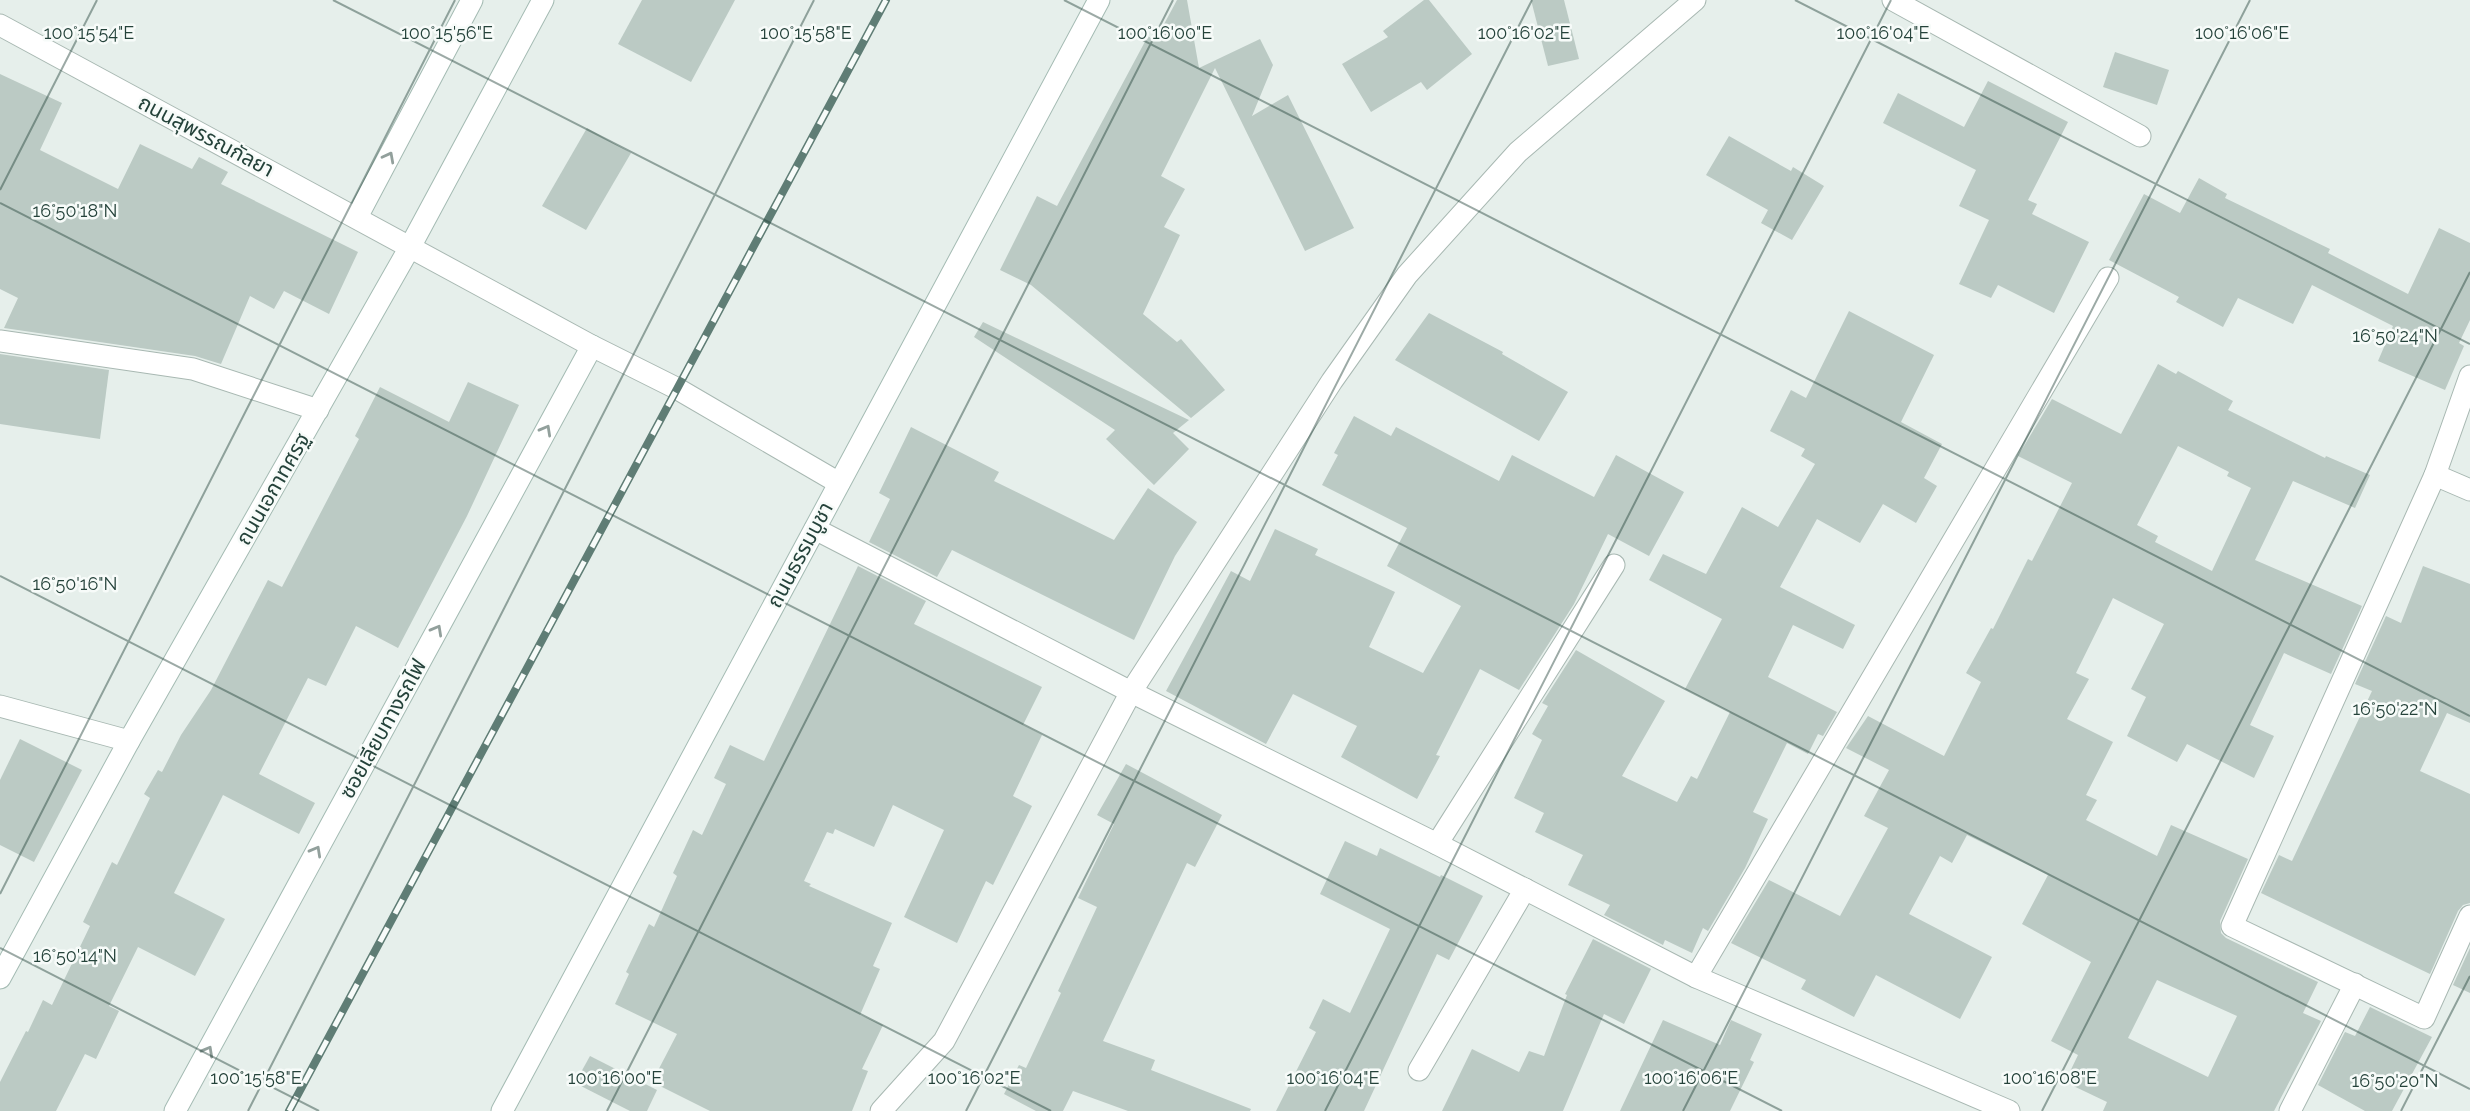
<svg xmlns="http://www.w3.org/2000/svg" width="2470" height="1111" font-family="Raleway,'Noto Sans Thai',sans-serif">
	<rect width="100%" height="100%" fill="#e6efeb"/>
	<g fill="#bbcac4" fill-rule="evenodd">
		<polygon points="642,0 735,0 691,82 618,44"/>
		<polygon points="1177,0 1187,0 1199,68 1260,39 1273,65 1252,116 1288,95 1354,228 1305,251 1215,68 1161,176 1185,189 1164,227 1180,235 1143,314 1177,342 1181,339 1225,390 1191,418 1031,285 1000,270 1037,196 1057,206 1148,36 1155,41"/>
		<polygon points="1424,0 1429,0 1472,54 1427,90 1421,82 1371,112 1342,64 1388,37 1383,31"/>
		<polygon points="1531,0 1564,0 1579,59 1548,66"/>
		<polygon points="2115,52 2169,70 2157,105 2103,87"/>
		<polygon points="0,74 62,103 40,150 118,189 140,144 192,169 199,157 228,172 221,184 358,252 329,314 284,291 274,309 250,296 221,364 195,356 4,328 18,298 0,289"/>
		<polygon points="1988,81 2068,122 2028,200 2037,204 2032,214 2089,242 2054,313 1998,285 1991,298 1959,284 1989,220 1959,206 1976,170 1883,123 1898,93 1964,127"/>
		<polygon points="587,128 631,153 586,230 542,206"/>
		<polygon points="1729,136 1791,171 1793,167 1824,186 1792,240 1761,223 1768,210 1706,175"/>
		<polygon points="2199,178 2227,194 2225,198 2330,249 2328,253 2408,294 2439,228 2470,243 2470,320 2459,343 2464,346 2445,390 2378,361 2393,326 2312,285 2293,324 2238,298 2223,327 2176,302 2179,297 2109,260 2144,194 2180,213"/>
		<polygon points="1849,311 1934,355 1901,422 1942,444 1924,478 1937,486 1916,523 1883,504 1860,543 1817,519 1780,587 1855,625 1843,649 1793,625 1768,677 1837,712 1823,736 1818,734 1808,754 1787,743 1753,812 1768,819 1745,868 1708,931 1703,928 1692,953 1665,940 1663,945 1604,915 1610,905 1568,885 1583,855 1535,832 1544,813 1514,798 1542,740 1532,734 1548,706 1542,703 1576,650 1665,701 1622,776 1677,802 1691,776 1697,779 1730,712 1685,689 1722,619 1649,580 1663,554 1706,574 1742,507 1778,527 1815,464 1801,456 1805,449 1770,431 1791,390 1806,398"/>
		<polygon points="1429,313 1503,352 1502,354 1568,392 1539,441 1395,360"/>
		<polygon points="983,322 1189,420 1173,433 1189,449 1154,485 1106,439 1115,430 974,337"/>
		<polygon points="0,354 109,370 100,439 0,424"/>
		<path d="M 2158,364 L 2176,374 L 2178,371 L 2233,401 L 2228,410 L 2325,458 L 2326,456 L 2370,475 L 2355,508 L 2293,481 L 2255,560 L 2362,606 L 2331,674 L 2284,653 L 2250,725 L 2274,736 L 2254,778 L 2187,744 L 2177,762 L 2127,736 L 2146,697 L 2131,689 L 2164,624 L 2113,598 L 2076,673 L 2089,679 L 2067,719 L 2113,742 L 2086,795 L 2097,800 L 2086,820 L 2157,856 L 2171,825 L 2248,859 L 2220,921 L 2221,933 L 2226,938 L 2318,982 L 2303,1013 L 2321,1021 L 2274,1111 L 2103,1111 L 2107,1102 L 2065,1082 L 2078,1055 L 2051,1041 L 2091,962 L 2022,924 L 2048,875 L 1967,835 L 1952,863 L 1940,856 L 1909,914 L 1992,957 L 1960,1019 L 1876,975 L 1854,1017 L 1801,989 L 1806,980 L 1731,943 L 1769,880 L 1840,916 L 1888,828 L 1864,816 L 1889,770 L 1846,748 L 1868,716 L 1944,756 L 1981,682 L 1966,673 L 1991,628 L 1993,629 L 2028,559 L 2032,561 L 2072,483 L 2018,456 L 2052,399 L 2121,434 ZM 2178,446 L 2229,472 L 2227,476 L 2251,488 L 2212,571 L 2155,542 L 2158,536 L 2137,525 ZM 2157,980 L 2237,1016 L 2208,1077 L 2128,1038 Z"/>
		<polygon points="468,382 519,405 467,516 398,648 356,626 326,686 308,678 259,774 315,803 299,834 223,795 174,893 225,919 195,976 138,947 109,1006 119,1011 96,1059 85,1054 56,1111 0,1111 0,1082 26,1031 28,1032 43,1000 52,1005 90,926 83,922 112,862 117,865 150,798 144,794 158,770 162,772 181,735 211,690 268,580 282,587 359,439 355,436 380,387 449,422"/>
		<polygon points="1354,416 1391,436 1396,427 1499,481 1512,455 1594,497 1616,455 1684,492 1649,556 1608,534 1574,604 1519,690 1480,669 1436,755 1440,756 1417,799 1341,757 1357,726 1293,694 1266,744 1166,691 1231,571 1250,581 1275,529 1318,549 1315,555 1395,592 1369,647 1423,673 1461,606 1387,566 1407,528 1322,485 1338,455 1334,453"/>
		<polygon points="911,427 999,472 994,481 1114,540 1148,488 1197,522 1175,556 1134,640 952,550 937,577 869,542 890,499 879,493"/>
		<polygon points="858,566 926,601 914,624 1042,687 1023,725 1042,735 1013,796 1032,806 993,885 986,881 957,943 904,917 944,830 893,805 874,847 835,829 833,834 827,832 804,881 811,884 809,886 892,923 873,966 880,969 860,1015 883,1025 862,1069 868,1071 852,1111 710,1111 652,1082 677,1034 615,1004 629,974 626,972 649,924 654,927 677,876 673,873 693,830 702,835 726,784 714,778 730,745 764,761"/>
		<polygon points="2423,566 2470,584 2470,723 2447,713 2420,771 2470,794 2470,903 2463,905 2458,911 2430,974 2261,893 2279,855 2292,861 2372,691 2355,684 2386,616 2401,623"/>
		<polygon points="20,739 82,770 34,862 0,845 0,780"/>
		<polygon points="1126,764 1222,815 1195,867 1187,863 1103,1041 1155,1060 1151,1070 1251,1109 1250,1111 1128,1111 1073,1091 1063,1111 1036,1111 1004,1094 1019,1065 1026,1068 1061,993 1058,991 1097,907 1078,898 1114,824 1097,815"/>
		<polygon points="1345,841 1377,856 1380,848 1440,877 1441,875 1483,896 1449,960 1437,954 1364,1111 1276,1111 1316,1032 1309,1028 1323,999 1350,1013 1390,929 1320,894"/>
		<polygon points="1593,939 1651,969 1624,1024 1604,1014 1563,1111 1442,1111 1472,1049 1519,1072 1529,1051 1544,1056 1567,995 1565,994"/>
		<polygon points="2470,948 2470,993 2453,985"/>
		<polygon points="2370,1007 2432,1037 2392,1111 2365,1111 2318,1085 2345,1032 2355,1036"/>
		<polygon points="1663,1020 1720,1045 1731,1020 1762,1034 1750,1060 1754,1062 1730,1111 1620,1111"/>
		<polygon points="590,1056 657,1090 647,1111 630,1111 575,1083"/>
	</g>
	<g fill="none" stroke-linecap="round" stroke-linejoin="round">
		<g stroke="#a8b8b2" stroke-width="23">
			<g id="street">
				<polyline points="1893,0 2140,136"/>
				<polyline points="0,25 592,346 676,388 839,483"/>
				<polyline points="0,341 193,369 318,410"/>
				<polyline points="2470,376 2435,475 2232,926 2424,1018 2470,916"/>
				<polyline points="2435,475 2470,490"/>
				<polyline points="815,529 1131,692 1437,844 1696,977 2009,1111"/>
				<polyline points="0,706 129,741"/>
				<polyline points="1437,844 1614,565"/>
				<polyline points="1696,977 2108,278"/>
				<polyline points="1419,1070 1525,889"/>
				<polyline points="881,1111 944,1041 1131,692 1332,381 1407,275 1518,152 1695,0"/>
				<polyline points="2290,1111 2355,984"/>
			</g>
		</g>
		<g stroke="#a4bbb3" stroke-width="23">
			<g id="secondary">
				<polyline points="357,217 472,0"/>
				<polyline points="0,978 129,741 410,247 543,0"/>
				<polyline points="175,1111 592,346"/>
				<polyline points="502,1111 1099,0"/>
			</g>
		</g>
		<use href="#street" stroke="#fff" stroke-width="21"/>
		<use href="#secondary" stroke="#fff" stroke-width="21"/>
		<g stroke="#5f7d75" stroke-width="8">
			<polyline id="rail" points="289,1111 886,0"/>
		</g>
		<use href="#rail" stroke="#f7fbf9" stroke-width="5" stroke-dasharray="16" stroke-linecap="butt"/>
	</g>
	<defs><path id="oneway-chevron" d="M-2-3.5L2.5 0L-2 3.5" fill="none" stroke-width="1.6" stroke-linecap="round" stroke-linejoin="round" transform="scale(1.75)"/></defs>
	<g stroke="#92a09c">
		<use href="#oneway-chevron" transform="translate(389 157) rotate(-62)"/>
		<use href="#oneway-chevron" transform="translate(546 430) rotate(-61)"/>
		<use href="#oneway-chevron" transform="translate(437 630) rotate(-61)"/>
		<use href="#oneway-chevron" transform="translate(316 851) rotate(-61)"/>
		<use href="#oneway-chevron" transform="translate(208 1051) rotate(-61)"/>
	</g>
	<path fill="none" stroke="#24423a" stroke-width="2" stroke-opacity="0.45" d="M 333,0 L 2470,1089M 1064,0 L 2470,716M 1795,0 L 2470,344M 0,190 L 97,0M 0,203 L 1782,1111M 0,576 L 1051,1111M 0,894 L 455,0M 0,948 L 319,1111M 248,1111 L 814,0M 607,1111 L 1173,0M 966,1111 L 1532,0M 1325,1111 L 1891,0M 1683,1111 L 2250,0M 2042,1111 L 2470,272M 2401,1111 L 2470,976"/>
	<g text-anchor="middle" stroke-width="5" stroke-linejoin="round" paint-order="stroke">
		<g font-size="21" fill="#24423a" stroke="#f7fbf9">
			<text transform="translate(206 136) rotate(28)" y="7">ถนนสุพรรณกัลยา</text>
			<text transform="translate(273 489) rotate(-60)" y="7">ถนนเอกาทศรฐ</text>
			<text transform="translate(800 555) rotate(-62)" y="7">ถนนธรรมบูชา</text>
			<text transform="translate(383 729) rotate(-61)" y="7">ซอยเลียบทางรถไฟ</text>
		</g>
	</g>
	<g font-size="18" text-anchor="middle" fill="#24423a" stroke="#f7fbf9" stroke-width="5" stroke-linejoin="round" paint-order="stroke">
		<text x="89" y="39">100°15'54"E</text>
		<text x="447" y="39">100°15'56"E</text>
		<text x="806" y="39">100°15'58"E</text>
		<text x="1165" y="39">100°16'00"E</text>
		<text x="1524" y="39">100°16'02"E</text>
		<text x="1883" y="39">100°16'04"E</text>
		<text x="2242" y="39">100°16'06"E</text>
		<text x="75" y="217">16°50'18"N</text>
		<text x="2395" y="342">16°50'24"N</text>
		<text x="75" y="590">16°50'16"N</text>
		<text x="2395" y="715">16°50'22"N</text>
		<text x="75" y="962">16°50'14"N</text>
		<text x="256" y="1084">100°15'58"E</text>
		<text x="615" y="1084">100°16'00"E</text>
		<text x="974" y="1084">100°16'02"E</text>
		<text x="1333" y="1084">100°16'04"E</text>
		<text x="1691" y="1084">100°16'06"E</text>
		<text x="2050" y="1084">100°16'08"E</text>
		<text x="2395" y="1087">16°50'20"N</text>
	</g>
</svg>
